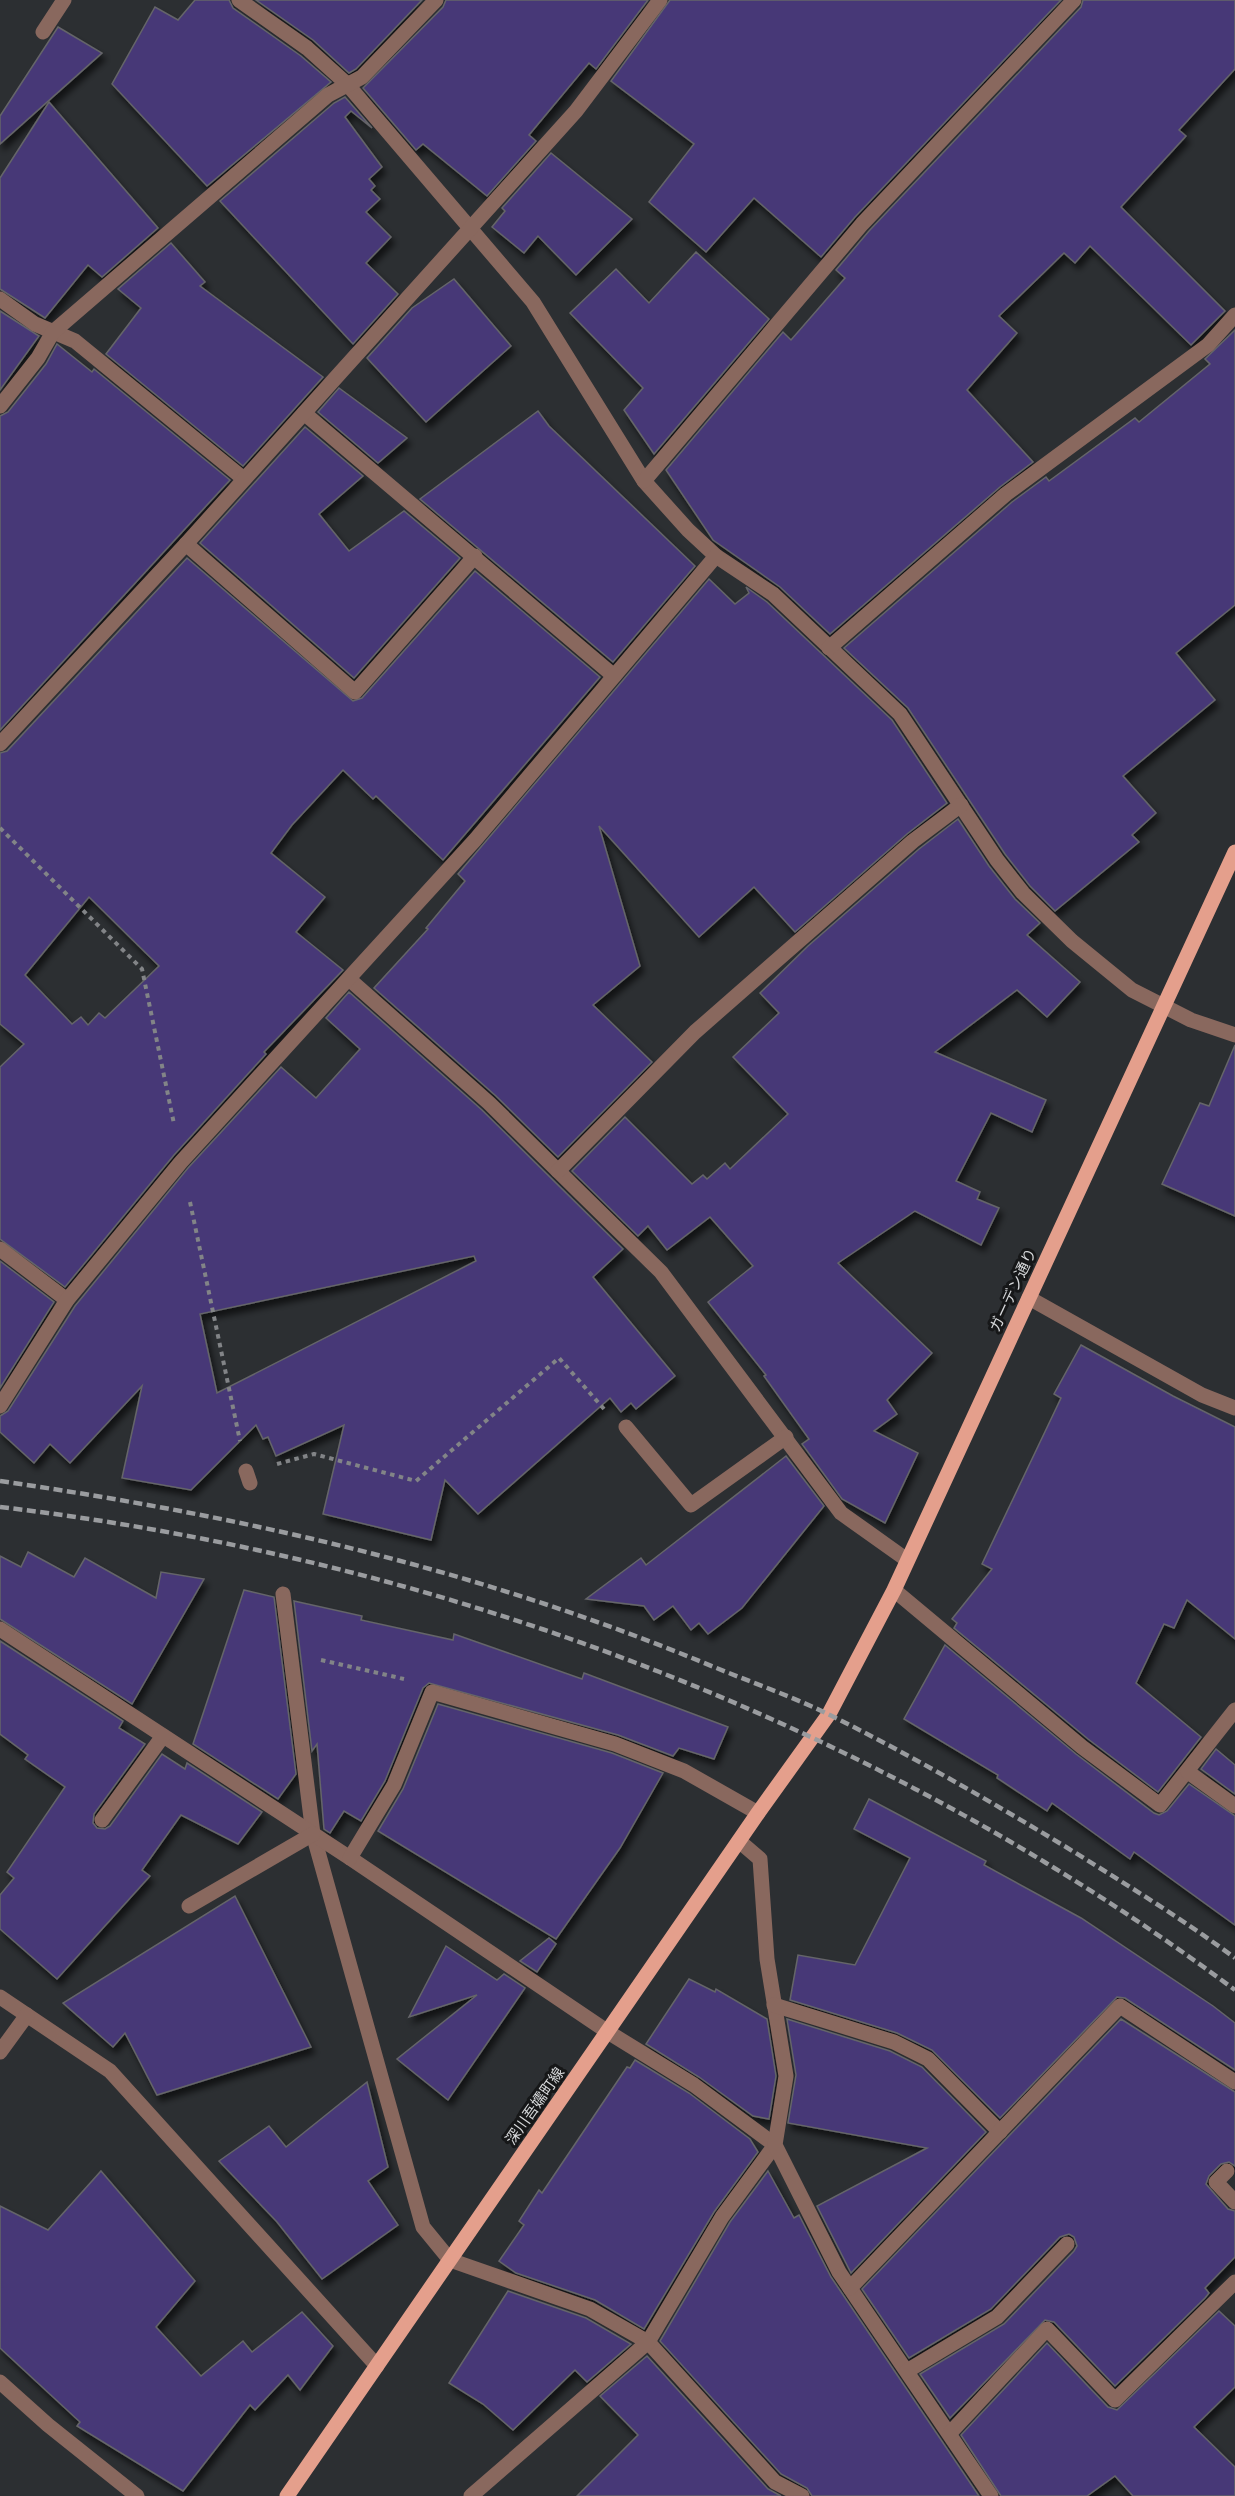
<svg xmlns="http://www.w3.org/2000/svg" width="1235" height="2496" font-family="Commissioner,'Noto Sans JP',sans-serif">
	<defs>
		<filter id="shadow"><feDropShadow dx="3.5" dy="6" stdDeviation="3" flood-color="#0009"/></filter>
	</defs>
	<rect width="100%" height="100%" fill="#2c2f32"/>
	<g fill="#463977" stroke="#656569" stroke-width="1.5" fill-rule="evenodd" filter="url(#shadow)">
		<polygon points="195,0 229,0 233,8 301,56 331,82 207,186 112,84 155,7 178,20"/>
		<polygon points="256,0 422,0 356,69 349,73 313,40"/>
		<polygon points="446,0 648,0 596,69 589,63 529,135 536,141 487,196 423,144 416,150 363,88 443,7"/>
		<polygon points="670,0 1061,0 855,217 821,257 754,198 706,252 649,202 694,144 611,81"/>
		<polygon points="1083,0 1235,0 1235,69 1179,130 1186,136 1121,207 1225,311 1191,345 1090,246 1075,263 1064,253 999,316 1017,333 967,390 1033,462 1000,487 830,634 780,587 713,540 666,470 783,332 791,340 845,278 836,270 869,231 1081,7"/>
		<polygon points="58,27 102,53 0,144 0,116"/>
		<polygon points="345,97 372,128 351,111 345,117 382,167 369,179 375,186 371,190 380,199 366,212 391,237 366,263 398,294 353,344 220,201 334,103"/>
		<polygon points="49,102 158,228 102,277 88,265 45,318 0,289 0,178"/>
		<polygon points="551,153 632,219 576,275 538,236 524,253 492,227 505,211 502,208"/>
		<polygon points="171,243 205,282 200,286 323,377 243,466 106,354 141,308 118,289"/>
		<polygon points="696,252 769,319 654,454 624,410 643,388 570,313 616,269 649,303"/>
		<polygon points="454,279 511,346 426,422 367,358 412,308"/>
		<polygon points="0,311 39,336 0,390"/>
		<polygon points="1235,330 1235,605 1176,653 1215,700 1123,776 1156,813 1132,835 1139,842 1055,911 1030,886 1005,854 908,708 844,648 1012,502 1046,477 1049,481 1135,418 1139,422 1210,364 1205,359"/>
		<polygon points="57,344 92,372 94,369 230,480 0,730 0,416 8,412 46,364"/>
		<polygon points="339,388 407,438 378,463 318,412"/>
		<polygon points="538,411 549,426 695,566 613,662 420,499"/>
		<polygon points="305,427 363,476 319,514 349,551 404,511 460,558 354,678 200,543"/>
		<path d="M 187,558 L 353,701 L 362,698 L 475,571 L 600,677 L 443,860 L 376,796 L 373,799 L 343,770 L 292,825 L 271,853 L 325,897 L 296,932 L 343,970 L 264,1052 L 266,1054 L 174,1155 L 65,1287 L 0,1239 L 0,1067 L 24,1044 L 0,1024 L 0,753 L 7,751 ZM 89,897 L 159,966 L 105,1018 L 99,1013 L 88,1025 L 81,1017 L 72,1024 L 25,975 Z"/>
		<polygon points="709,579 735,604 749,593 746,587 767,602 892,720 947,803 907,834 795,932 754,887 699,937 599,826 640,966 593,1005 652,1062 558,1157 496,1096 374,988 428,929 426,928 465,881 458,874"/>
		<polygon points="958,819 989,866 1015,899 1040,923 1027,935 1080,982 1047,1017 1017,990 935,1052 1046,1100 1032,1132 991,1113 956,1181 980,1192 977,1199 999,1208 981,1245 915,1211 838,1263 932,1353 887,1400 897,1414 874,1431 918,1453 885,1523 842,1499 802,1444 809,1439 764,1376 766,1375 708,1302 753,1266 710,1217 667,1250 648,1226 638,1236 572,1171 625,1117 692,1184 703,1175 707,1179 725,1163 730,1169 788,1114 733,1057 779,1013 760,993 808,946 919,849"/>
		<path d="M 349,992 L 482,1110 L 623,1249 L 593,1277 L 675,1376 L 636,1409 L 631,1403 L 621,1412 L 610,1398 L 478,1514 L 445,1480 L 431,1540 L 323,1514 L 344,1425 L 276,1456 L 268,1437 L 263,1439 L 256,1425 L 191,1490 L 122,1478 L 142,1386 L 70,1463 L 50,1444 L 34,1463 L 0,1432 L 0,1416 L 8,1411 L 75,1306 L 188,1168 L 281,1067 L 316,1098 L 360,1049 L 326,1018 ZM 474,1256 L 476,1261 L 217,1393 L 200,1314 Z"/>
		<polygon points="1235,1045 1235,1216 1162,1184 1200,1103 1209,1106"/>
		<polygon points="0,1261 54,1302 0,1388"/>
		<polygon points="1081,1345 1173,1396 1235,1427 1235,1639 1187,1600 1174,1628 1164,1624 1136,1683 1201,1737 1158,1792 1088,1739 954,1628 957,1623 952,1619 992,1569 982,1564 1061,1398 1054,1394"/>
		<polygon points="786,1456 824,1506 742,1608 708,1634 699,1623 691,1630 673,1606 654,1620 644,1606 586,1599 641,1558 646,1565"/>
		<polygon points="28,1552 74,1577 85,1558 156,1598 161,1572 204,1579 132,1704 0,1619 0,1556 21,1567"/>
		<polygon points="244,1590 274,1597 296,1774 278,1799 193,1744"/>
		<polygon points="294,1601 362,1616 361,1620 453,1640 454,1634 582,1679 584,1673 728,1727 714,1759 679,1748 673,1756 618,1735 429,1683 423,1688 385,1781 361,1821 344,1811 330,1833 324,1829 317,1744 312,1751"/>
		<polygon points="0,1641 123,1721 119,1728 145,1744 94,1814 93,1823 97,1828 105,1829 110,1826 162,1754 185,1769 187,1763 262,1812 238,1844 181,1815 142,1870 150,1876 57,1979 0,1929 0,1895 14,1878 7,1872 65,1787 25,1759 28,1755 0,1734"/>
		<polygon points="945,1645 1076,1754 1154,1813 1159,1815 1167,1811 1189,1784 1235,1816 1235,1925 1134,1852 1130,1859 1052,1803 1047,1811 997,1778 998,1775 904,1719"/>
		<polygon points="438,1704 612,1753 663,1773 620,1848 556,1939 378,1831 403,1789"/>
		<polygon points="1216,1749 1235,1765 1235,1794 1201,1769"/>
		<polygon points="869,1799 986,1861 984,1865 1081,1918 1213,2006 1235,2023 1235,2070 1125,1998 1117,1997 1000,2118 932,2050 897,2033 790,2000 798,1955 855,1965 910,1858 854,1829"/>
		<polygon points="235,1896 311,2047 157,2095 125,2033 113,2047 63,2003"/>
		<polygon points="549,1938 556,1944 537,1972 520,1961"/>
		<polygon points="446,1946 497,1980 504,1974 525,1988 448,2100 397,2059 477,1995 409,2017"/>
		<polygon points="689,1979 715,1992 716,1989 767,2019 776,2076 769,2119 753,2116 699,2077 646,2044"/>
		<polygon points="787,2019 890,2051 922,2067 986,2132 851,2273 817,2206 927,2148 788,2123 796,2075"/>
		<polygon points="1121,2019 1235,2092 1235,2166 1229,2162 1221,2164 1209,2176 1206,2184 1228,2209 1235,2211 1235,2257 1205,2288 1209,2293 1205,2298 1115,2386 1054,2322 1045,2320 950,2418 920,2374 1004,2324 1074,2251 1077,2246 1074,2237 1069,2234 1060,2237 991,2309 909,2358 862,2289"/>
		<polygon points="635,2060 689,2093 750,2139 758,2152 714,2212 644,2329 595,2300 516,2273 499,2261 524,2225 519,2221 539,2190 542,2193 627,2067 630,2068"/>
		<polygon points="367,2082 388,2167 368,2181 398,2225 322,2279 277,2222 219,2161 269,2126 286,2147"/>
		<polygon points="101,2171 195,2281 156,2327 201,2376 243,2341 252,2352 302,2312 333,2346 300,2390 288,2375 255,2410 250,2405 183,2491 77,2426 80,2422 0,2348 0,2206 48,2230"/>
		<polygon points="768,2171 794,2218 799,2215 831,2277 979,2496 812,2496 807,2488 781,2474 660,2341 730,2222"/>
		<polygon points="508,2291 586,2318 631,2344 587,2382 575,2370 513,2430 483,2404 449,2383"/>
		<polygon points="1219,2311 1235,2326 1235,2387 1194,2427 1235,2467 1235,2496 1133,2496 1115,2476 1087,2496 1001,2496 961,2435 1047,2343 1108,2407 1117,2410"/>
		<polygon points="647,2356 768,2489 781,2496 577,2496 638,2435 600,2396"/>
	</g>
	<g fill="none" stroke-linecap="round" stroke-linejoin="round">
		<g stroke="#828487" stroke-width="4" stroke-dasharray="4.5 4.5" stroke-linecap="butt">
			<polyline points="0,828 142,969 174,1124"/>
			<polyline points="190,1202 240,1441"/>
			<polyline points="277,1464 314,1454 416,1481 559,1358 604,1409"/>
			<polyline points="321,1660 404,1679"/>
		</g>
		<g stroke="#89685e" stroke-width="15">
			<polyline points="239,0 307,48 347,84 533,302 644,481 688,530 716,556 773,594 900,714 997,860 1023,893 1072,941 1132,990 1191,1020 1235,1035"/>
			<polyline points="43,32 64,0"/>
			<polyline points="0,299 35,324 75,341 244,479"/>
			<polyline points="0,406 38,358 53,332 328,95 362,77 436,0"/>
			<polyline points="304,413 614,676"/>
			<polyline points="644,481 862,224 1074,0"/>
			<polyline points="186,544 355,692 475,556"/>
			<polyline points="829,648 1006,494 1208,345 1235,315"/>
			<polyline points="0,744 186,544 576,111 660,0"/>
			<polyline points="349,979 489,1103 661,1272 841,1513 907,1560"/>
			<polyline points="558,1171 695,1032 913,841 961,805"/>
			<polyline points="0,1249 67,1300"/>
			<polyline points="1029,1298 1202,1395 1235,1408"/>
			<polyline points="0,1406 67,1300 181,1162 475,840 716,556"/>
			<polyline points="626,1427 691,1505 786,1437"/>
			<polyline points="246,1471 250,1483"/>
			<polyline points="894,1590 1082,1747 1160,1805 1235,1710"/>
			<polyline points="283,1594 313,1834 423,2227 450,2260 590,2309 648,2342 775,2482 802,2496"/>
			<polyline points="0,1629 350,1858 608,2032 694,2085 775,2145 722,2217 648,2342 471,2496"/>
			<polyline points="1188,1772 1235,1806"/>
			<polyline points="102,1820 163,1736"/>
			<polyline points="739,1841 760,1859 767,1959 786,2076 775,2145 839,2272 991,2496"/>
			<polyline points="350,1858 394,1785 432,1692 615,1744 684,1771 758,1813"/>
			<polyline points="189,1906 313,1834"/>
			<polyline points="0,1997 110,2071 377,2366"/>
			<polyline points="774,2005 894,2042 928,2059 1000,2132"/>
			<polyline points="0,2052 27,2015"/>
			<polyline points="1227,2171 1216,2182 1235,2202"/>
			<polyline points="850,2288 1120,2006 1235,2082"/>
			<polyline points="907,2371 997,2317 1067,2244"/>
			<polyline points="0,2382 48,2425 137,2496"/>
			<polyline points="950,2433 1047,2329 1115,2400 1235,2282"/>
		</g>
		<polyline stroke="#e49f8c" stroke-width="15" points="287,2496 758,1813 829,1714 894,1590 1235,852"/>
		<g stroke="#9a9c9f" stroke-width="4.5" stroke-dasharray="9 4.5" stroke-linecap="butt">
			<path d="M 0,1481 C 248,1517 481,1570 714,1667 C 753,1683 794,1697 832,1716 C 912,1756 990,1801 1066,1847 C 1124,1883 1181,1918 1235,1958"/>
			<path d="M 0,1507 C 443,1559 876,1723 1235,1990"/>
		</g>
	</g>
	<g text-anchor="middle" stroke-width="6" stroke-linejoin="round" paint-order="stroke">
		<g font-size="15" fill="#d6d8da" stroke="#161718">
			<text transform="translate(1013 1290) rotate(-65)" y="5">ガーデン通り</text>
			<text transform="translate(535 2106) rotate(-55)" y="5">深川吾嬬町線</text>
		</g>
	</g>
</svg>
